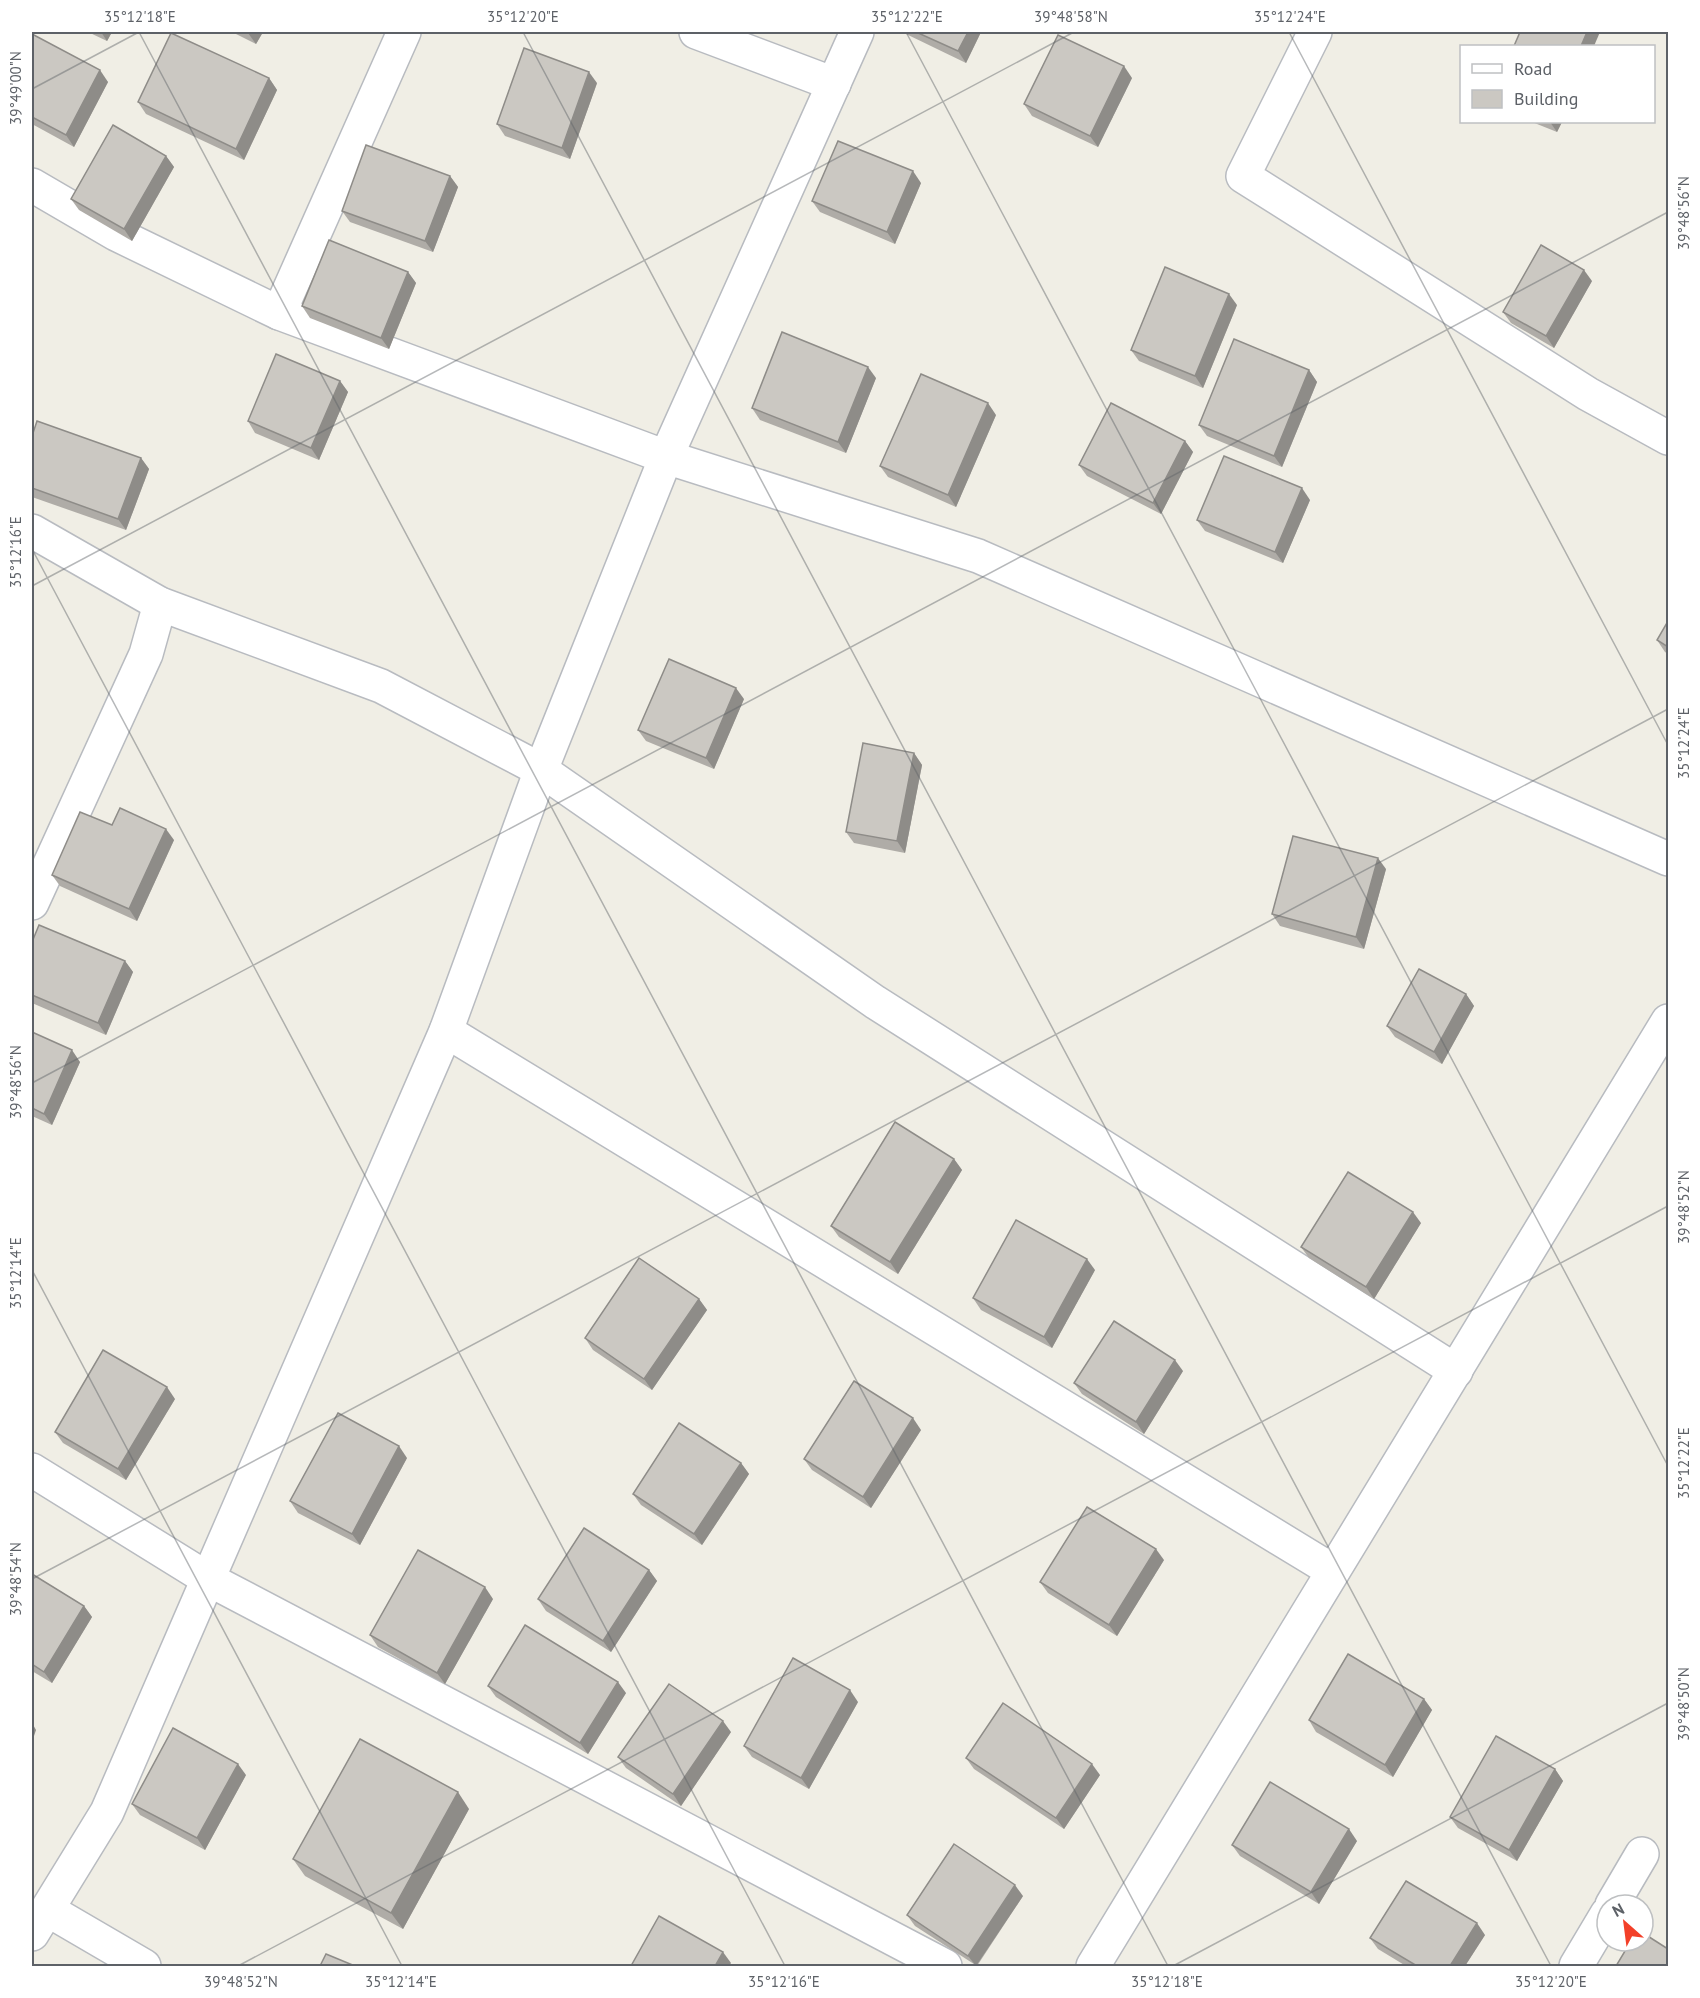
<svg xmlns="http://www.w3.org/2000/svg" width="1700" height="1998" font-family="'PT Sans',sans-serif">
	<rect width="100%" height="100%" fill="#f0eee5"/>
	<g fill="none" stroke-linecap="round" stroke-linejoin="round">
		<g stroke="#b8bbc0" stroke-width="36">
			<g id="minor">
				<polyline points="696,32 834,84"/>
				<polyline points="1315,32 1243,176 1588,394 1668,438"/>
				<polyline points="32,185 116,234 279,313 666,457 978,556 1668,859"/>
				<polyline points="279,313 404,32"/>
				<polyline points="32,531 160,604 381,686 541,770 875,1002 1456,1371"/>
				<polyline points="32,903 146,654 160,604"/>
				<polyline points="446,1031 1333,1571"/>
				<polyline points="32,1470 208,1579 945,1966"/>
				<polyline points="1612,1905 1642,1854"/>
				<polyline points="48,1910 144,1966"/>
				<polyline points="32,1934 107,1812 208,1579 446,1031 541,770 666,457 857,32"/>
				<polyline points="1576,1966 1607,1914"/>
			</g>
		</g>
		<g stroke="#b8bbc0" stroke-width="36">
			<polyline id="tertiary" points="1093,1966 1668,1021"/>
		</g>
		<use href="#minor" stroke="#fff" stroke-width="33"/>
		<use href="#tertiary" stroke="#fff" stroke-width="33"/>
	</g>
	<g fill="#afaca7">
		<polygon points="88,32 112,32 107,41"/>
		<polygon points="232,32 263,32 256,44"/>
		<polygon points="903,32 981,32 966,63 904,33"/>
		<polygon points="32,34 108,82 74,147 32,124"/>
		<polygon points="269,78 277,90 244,160 146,114 138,102"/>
		<polygon points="1132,78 1098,147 1032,116 1024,104"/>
		<polygon points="597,83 570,159 505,136 497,124"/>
		<polygon points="1532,122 1562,122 1557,132"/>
		<polygon points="166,156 174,167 132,241 79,210 71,199"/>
		<polygon points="450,176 458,187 433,252 350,222 342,211"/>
		<polygon points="921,183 895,244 820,212 812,201"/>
		<polygon points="408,272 416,283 389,349 310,318 302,306"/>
		<polygon points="1592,281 1554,348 1511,323 1503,312"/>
		<polygon points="1237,305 1203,388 1139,361 1131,350"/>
		<polygon points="1309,370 1317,382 1282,467 1207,436 1199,425"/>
		<polygon points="876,378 846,453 760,420 752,408"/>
		<polygon points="340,381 348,392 319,460 255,433 248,421"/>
		<polygon points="996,415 956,507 888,477 880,466"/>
		<polygon points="32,436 141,458 149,469 126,530 32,497"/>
		<polygon points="1185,441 1193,452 1161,514 1087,476 1079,465"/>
		<polygon points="1310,500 1283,563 1205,531 1197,520"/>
		<polygon points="1668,621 1668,654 1665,652 1657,640"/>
		<polygon points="744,699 714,769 646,741 638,730"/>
		<polygon points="914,753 922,765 905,853 854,843 846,832"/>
		<polygon points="112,825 174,840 137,921 60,886 52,875"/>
		<polygon points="1386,869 1364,949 1280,926 1272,914"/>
		<polygon points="32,942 125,961 133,972 106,1035 32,1003"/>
		<polygon points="1466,994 1474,1006 1442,1064 1395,1037 1387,1026"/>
		<polygon points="32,1032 80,1062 52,1125 32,1116"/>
		<polygon points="954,1159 962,1170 898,1274 839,1237 831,1226"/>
		<polygon points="1421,1223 1374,1299 1309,1258 1301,1247"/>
		<polygon points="1095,1270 1052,1348 981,1310 973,1298"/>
		<polygon points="699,1299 707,1310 652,1390 593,1350 585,1338"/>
		<polygon points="1183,1371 1144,1434 1082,1394 1074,1383"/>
		<polygon points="175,1399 126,1480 63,1443 55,1432"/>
		<polygon points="921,1430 871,1508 812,1470 804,1459"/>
		<polygon points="407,1458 360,1545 298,1513 290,1501"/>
		<polygon points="741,1463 749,1474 702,1545 641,1505 633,1494"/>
		<polygon points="1164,1560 1117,1636 1048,1593 1040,1582"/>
		<polygon points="649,1570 657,1581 611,1652 546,1611 538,1599"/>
		<polygon points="32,1574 84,1606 92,1617 52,1683 32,1671"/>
		<polygon points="493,1599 445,1684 378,1647 370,1635"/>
		<polygon points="488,1686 626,1693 588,1754 496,1697"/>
		<polygon points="1424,1699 1432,1710 1393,1777 1316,1732 1309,1720"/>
		<polygon points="858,1702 809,1789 752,1757 744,1746"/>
		<polygon points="731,1732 681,1806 626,1768 618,1757"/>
		<polygon points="966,1758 1100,1775 1064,1829 974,1769"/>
		<polygon points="1555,1769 1563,1781 1517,1861 1458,1828 1450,1817"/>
		<polygon points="246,1775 205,1850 140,1815 132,1804"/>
		<polygon points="469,1809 403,1929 305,1876 293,1859"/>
		<polygon points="1357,1841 1319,1904 1240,1856 1232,1845"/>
		<polygon points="1023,1896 977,1966 915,1926 907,1915"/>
		<polygon points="1485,1935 1465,1966 1406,1966 1378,1949 1370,1938"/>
	</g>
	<g fill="#8e8c88">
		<polygon points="101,32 112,32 107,41"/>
		<polygon points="249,32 263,32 256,44 248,33"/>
		<polygon points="968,32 981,32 966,63 958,51"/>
		<polygon points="1587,32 1600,32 1594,46 1581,46"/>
		<polygon points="1124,66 1132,78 1098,147 1090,136"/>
		<polygon points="100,70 108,82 74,147 66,135"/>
		<polygon points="589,72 597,83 570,159 562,148"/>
		<polygon points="269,78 277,90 244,160 236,149"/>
		<polygon points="1550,122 1562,122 1557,132"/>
		<polygon points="166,156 174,167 132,241 124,229"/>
		<polygon points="913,171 921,183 895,244 887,232"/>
		<polygon points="450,176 458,187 433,252 425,241"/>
		<polygon points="1584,270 1592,281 1554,348 1546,336"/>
		<polygon points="408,272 416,283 389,349 381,338"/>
		<polygon points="1229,294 1237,305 1203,388 1195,376"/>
		<polygon points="868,367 876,378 846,453 838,442"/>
		<polygon points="1309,370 1317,382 1282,467 1274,456"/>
		<polygon points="340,381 348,392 319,460 311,448"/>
		<polygon points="988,403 996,415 956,507 948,495"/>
		<polygon points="1185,441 1193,452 1161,514 1153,503"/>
		<polygon points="141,458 149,469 126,530 118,519"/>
		<polygon points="1302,488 1310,500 1283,563 1275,552"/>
		<polygon points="736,688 744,699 714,769 706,758"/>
		<polygon points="914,753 922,765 905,853 897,841"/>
		<polygon points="166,829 174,840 137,921 129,909"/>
		<polygon points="1378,858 1386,869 1364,949 1356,937"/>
		<polygon points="125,961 133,972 106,1035 98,1023"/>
		<polygon points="1466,994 1474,1006 1442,1064 1434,1052"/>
		<polygon points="72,1050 80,1062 52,1125 44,1114"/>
		<polygon points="954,1159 962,1170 898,1274 890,1262"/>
		<polygon points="1413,1212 1421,1223 1374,1299 1366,1287"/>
		<polygon points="1087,1259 1095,1270 1052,1348 1044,1337"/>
		<polygon points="699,1299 707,1310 652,1390 644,1379"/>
		<polygon points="1175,1360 1183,1371 1144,1434 1136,1422"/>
		<polygon points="167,1387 175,1399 126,1480 118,1469"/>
		<polygon points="913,1418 921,1430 871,1508 863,1497"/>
		<polygon points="399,1446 407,1458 360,1545 352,1534"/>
		<polygon points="741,1463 749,1474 702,1545 694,1534"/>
		<polygon points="1156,1549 1164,1560 1117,1636 1109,1625"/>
		<polygon points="649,1570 657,1581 611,1652 603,1641"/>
		<polygon points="485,1587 493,1599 445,1684 437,1673"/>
		<polygon points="84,1606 92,1617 52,1683 44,1672"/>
		<polygon points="618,1682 626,1693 588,1754 580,1743"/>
		<polygon points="850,1690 858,1702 809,1789 801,1778"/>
		<polygon points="1424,1699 1432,1710 1393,1777 1385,1765"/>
		<polygon points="723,1721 731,1732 681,1806 673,1794"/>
		<polygon points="32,1723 36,1730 32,1742"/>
		<polygon points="238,1764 246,1775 205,1850 197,1838"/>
		<polygon points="1092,1764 1100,1775 1064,1829 1056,1818"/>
		<polygon points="1555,1769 1563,1781 1517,1861 1509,1850"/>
		<polygon points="458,1792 469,1809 403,1929 391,1913"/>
		<polygon points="1349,1829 1357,1841 1319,1904 1311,1892"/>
		<polygon points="1015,1885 1023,1896 976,1966 968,1956"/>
		<polygon points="1477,1923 1485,1935 1465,1966 1450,1966"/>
		<polygon points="723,1952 731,1963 729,1966 715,1966"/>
	</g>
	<g fill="#cbc8c2" stroke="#8e8c88" stroke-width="1.5">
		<polygon points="916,32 968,32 958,51"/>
		<polygon points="1520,32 1587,32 1581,46 1514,46"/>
		<polygon points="171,33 269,78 236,149 138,102"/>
		<polygon points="32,34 100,70 66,135 32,117"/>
		<polygon points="1058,35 1124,66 1090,136 1024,104"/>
		<polygon points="524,48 589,72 562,148 497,124"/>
		<polygon points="113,125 166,156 124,229 71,199"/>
		<polygon points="838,141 913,171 887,232 812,201"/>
		<polygon points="366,145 450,176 425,241 342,211"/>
		<polygon points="329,240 408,272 381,338 302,306"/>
		<polygon points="1541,245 1584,270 1546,336 1503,312"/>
		<polygon points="1165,267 1229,294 1195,376 1131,350"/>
		<polygon points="782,332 868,367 838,442 752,408"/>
		<polygon points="1234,339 1309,370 1274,456 1199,425"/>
		<polygon points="276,354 340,381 311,448 248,421"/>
		<polygon points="921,374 988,403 948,495 880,466"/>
		<polygon points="1111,403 1185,441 1153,503 1079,465"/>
		<polygon points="37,421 141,458 118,519 32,488 32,436"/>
		<polygon points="1224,456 1302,488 1275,552 1197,520"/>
		<polygon points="1668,621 1668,647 1657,640"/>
		<polygon points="669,659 736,688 706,758 638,730"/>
		<polygon points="863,743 914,753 897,841 846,832"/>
		<polygon points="120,808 166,829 129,909 52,875 80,812 112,825"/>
		<polygon points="1293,836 1378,858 1356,937 1272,914"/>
		<polygon points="39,925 125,961 98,1023 32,995 32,942"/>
		<polygon points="1419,969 1466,994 1434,1052 1387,1026"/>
		<polygon points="32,1032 72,1050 44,1114 32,1108"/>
		<polygon points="895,1122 954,1159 890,1262 831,1226"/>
		<polygon points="1348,1172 1413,1212 1366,1287 1301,1247"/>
		<polygon points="1016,1220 1087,1259 1044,1337 973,1298"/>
		<polygon points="639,1258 699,1299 644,1379 585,1338"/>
		<polygon points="1114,1321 1175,1360 1136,1422 1074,1383"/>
		<polygon points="103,1350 167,1387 118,1469 55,1432"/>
		<polygon points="854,1381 913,1418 863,1497 804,1459"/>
		<polygon points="338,1413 399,1446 352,1534 290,1501"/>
		<polygon points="679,1423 741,1463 694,1534 633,1494"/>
		<polygon points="1087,1507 1156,1549 1109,1625 1040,1582"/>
		<polygon points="584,1528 649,1570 603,1641 538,1599"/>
		<polygon points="418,1550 485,1587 437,1673 370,1635"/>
		<polygon points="32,1574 84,1606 44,1672 32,1664"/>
		<polygon points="525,1625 618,1682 580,1743 488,1686"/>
		<polygon points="1348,1654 1424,1699 1385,1765 1309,1720"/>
		<polygon points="793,1658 850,1690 801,1778 744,1746"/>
		<polygon points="669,1684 723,1721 673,1794 618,1757"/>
		<polygon points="1003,1703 1092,1764 1056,1818 966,1758"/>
		<polygon points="173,1728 238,1764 197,1838 132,1804"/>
		<polygon points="1496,1736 1555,1769 1509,1850 1450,1817"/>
		<polygon points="360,1739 458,1792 391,1913 293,1859"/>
		<polygon points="1270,1782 1349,1829 1311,1892 1232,1845"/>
		<polygon points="954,1844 1015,1885 968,1956 907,1915"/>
		<polygon points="1406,1881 1477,1923 1450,1966 1417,1966 1370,1938"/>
		<polygon points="659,1916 723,1952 715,1966 631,1966"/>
		<polygon points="1643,1933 1668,1949 1668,1966 1616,1966 1631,1941 1643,1941"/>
		<polygon points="326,1954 355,1966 320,1966"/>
	</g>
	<path fill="none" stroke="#5d6167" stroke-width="1.5" stroke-opacity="0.45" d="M 139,32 L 1168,1966M 523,32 L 1551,1966M 906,32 L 1668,1466M 1289,32 L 1668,745M 32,89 L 139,32M 32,549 L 785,1966M 32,586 L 1074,32M 32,1083 L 1668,212M 32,1270 L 402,1966M 32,1579 L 1668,709M 238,1966 L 1668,1206M 1173,1966 L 1668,1703"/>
	<rect width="1700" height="1998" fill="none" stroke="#ffffff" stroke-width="66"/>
	<rect x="1460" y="45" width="195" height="78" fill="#ffffff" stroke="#bec0c2" stroke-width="1.5"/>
	<rect x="1472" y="64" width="30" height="9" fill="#ffffff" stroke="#bec0c2" stroke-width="1.5"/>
	<text x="1514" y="75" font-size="18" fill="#5d6167">Road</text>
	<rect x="1472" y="90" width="30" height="18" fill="#cbc8c2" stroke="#bec0c2" stroke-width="1.5"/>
	<text x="1514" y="105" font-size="18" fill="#5d6167">Building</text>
	<g transform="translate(1625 1923) rotate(332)"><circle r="28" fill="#ffffff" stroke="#bec0c2" stroke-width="1.5"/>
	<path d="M0-4.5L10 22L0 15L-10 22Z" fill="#f34029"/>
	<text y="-9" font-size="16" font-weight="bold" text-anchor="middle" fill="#5d6167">N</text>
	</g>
	<rect x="33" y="33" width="1634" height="1932" fill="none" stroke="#5d6167" stroke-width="2"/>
	<g font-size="15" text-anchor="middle" fill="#5d6167">
		<text x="140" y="22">35°12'18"E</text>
		<text x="523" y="22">35°12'20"E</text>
		<text x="907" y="22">35°12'22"E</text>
		<text x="1071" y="22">39°48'58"N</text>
		<text x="1290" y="22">35°12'24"E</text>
		<text transform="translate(16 88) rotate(-90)" y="5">39°49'00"N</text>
		<text transform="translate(1684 213) rotate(-90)" y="5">39°48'56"N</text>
		<text transform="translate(16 552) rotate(-90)" y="5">35°12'16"E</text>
		<text transform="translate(1684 743) rotate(-90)" y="5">35°12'24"E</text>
		<text transform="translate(16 1082) rotate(-90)" y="5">39°48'56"N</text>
		<text transform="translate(1684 1207) rotate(-90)" y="5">39°48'52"N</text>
		<text transform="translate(16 1273) rotate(-90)" y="5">35°12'14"E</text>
		<text transform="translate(1684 1463) rotate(-90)" y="5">35°12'22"E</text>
		<text transform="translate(16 1579) rotate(-90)" y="5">39°48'54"N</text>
		<text transform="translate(1684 1704) rotate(-90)" y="5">39°48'50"N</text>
		<text x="241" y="1987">39°48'52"N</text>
		<text x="401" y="1987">35°12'14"E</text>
		<text x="784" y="1987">35°12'16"E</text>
		<text x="1167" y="1987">35°12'18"E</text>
		<text x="1551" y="1987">35°12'20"E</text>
	</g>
</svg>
